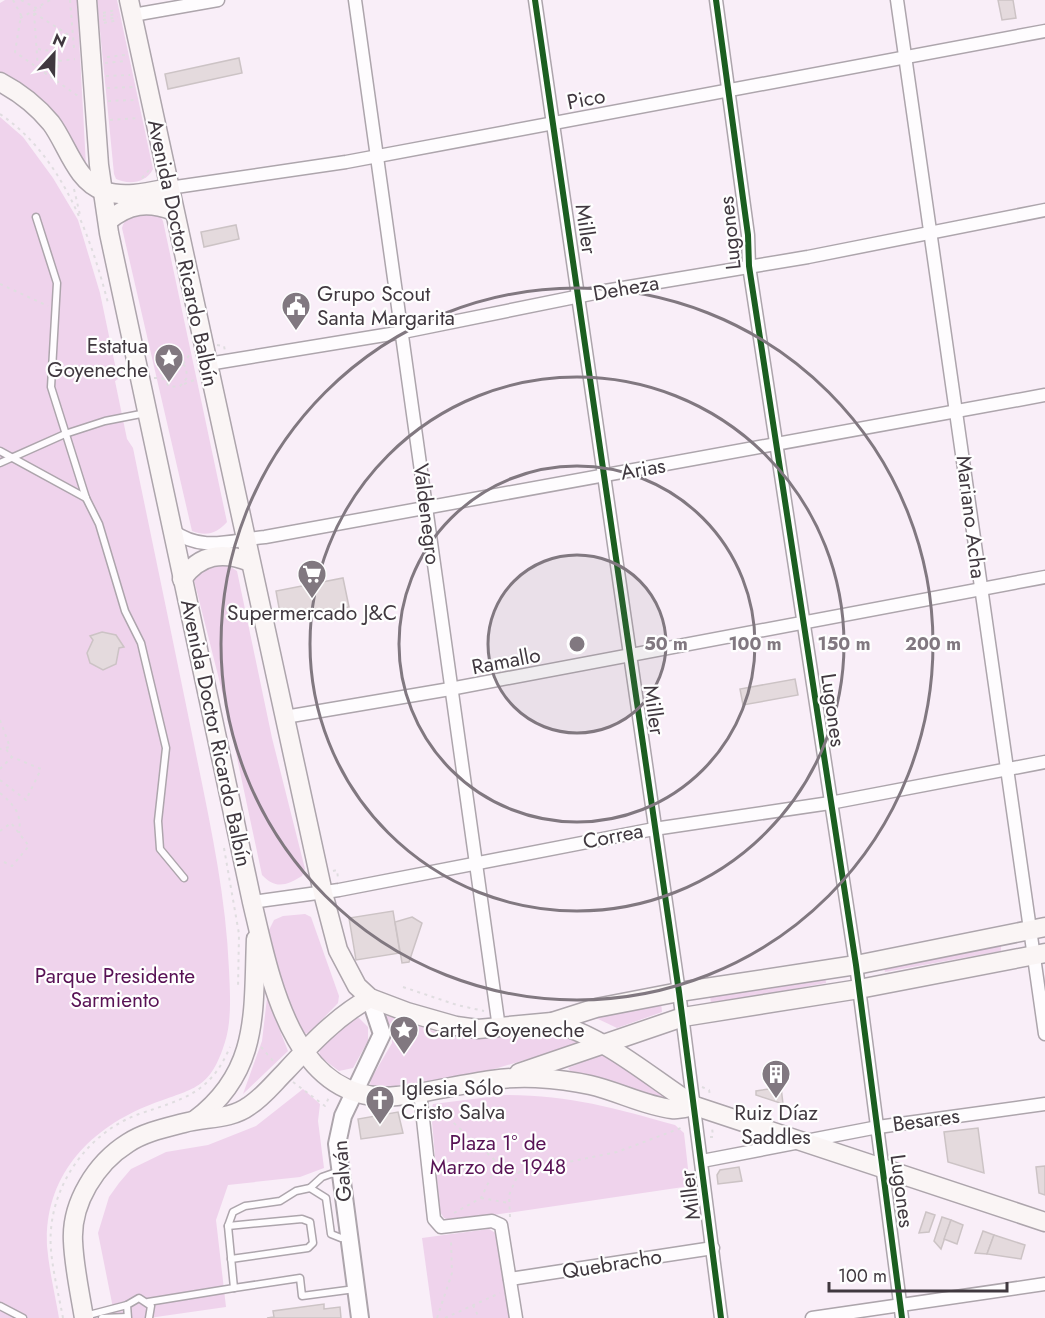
<svg xmlns="http://www.w3.org/2000/svg" width="1045" height="1318" font-family="Jost,sans-serif">
	<rect width="100%" height="100%" fill="#f9eef8"/>
	<g fill="#efd3ec">
		<polygon points="5,0 77,0 86,166 44,106 0,77 0,3"/>
		<path d="M 97,0 L 117,0 L 153,169 C 146,183 129,185 116,179 L 114,174 Z"/>
		<path d="M 0,117 L 23,137 L 53,178 L 78,220 L 100,293 L 118,379 L 115,381 L 127,439 L 133,448 C 153,546 174,645 194,744 C 209,819 226,893 229,970 C 230,992 232,1020 225,1042 C 210,1090 194,1088 152,1104 C 90,1128 44,1175 47,1246 C 49,1270 55,1294 59,1318 L 0,1318 Z"/>
		<path d="M 157,211 L 163,221 L 227,522 C 217,533 207,537 192,531 L 122,228 C 127,211 142,213 157,211 Z"/>
		<path d="M 226,564 L 237,571 L 272,738 L 305,869 L 302,876 C 286,886 275,889 262,875 L 227,711 L 194,580 L 200,568 Z"/>
		<polygon points="305,914 311,917 339,996 338,1003 309,1033 304,1034 299,1031 285,998 269,930 274,920 283,916"/>
		<polygon points="1001,942 1001,951 885,972 883,965"/>
		<polygon points="825,975 826,983 711,1004 710,996"/>
		<polygon points="267,998 288,1051 243,1094 262,1041"/>
		<polygon points="661,1002 662,1012 617,1028 596,1018 597,1014"/>
		<polygon points="388,1016 434,1031 485,1037 562,1033 581,1043 481,1073 376,1089 370,1085 371,1079 392,1043 392,1030 384,1017"/>
		<polygon points="359,1018 368,1027 368,1041 353,1068 339,1071 319,1056 320,1049 350,1019"/>
		<polygon points="605,1053 673,1103 571,1072 568,1068"/>
		<polygon points="303,1089 320,1104 318,1121 324,1168 300,1177 228,1185 216,1220 226,1307 149,1318 115,1318 98,1233 109,1197 119,1183 131,1169 166,1152 208,1145 256,1126"/>
		<path d="M 505,1095 C 569,1095 614,1108 675,1125 L 684,1133 L 690,1186 L 453,1221 L 444,1218 L 440,1212 L 431,1110 L 433,1104 Z"/>
		<polygon points="489,1229 497,1234 499,1242 510,1318 433,1318 422,1238"/>
	</g>
	<g fill="#e4dadd" stroke="#ccc3c5" stroke-width="1.5">
		<polygon points="998,0 1013,0 1016,18 1002,20"/>
		<polygon points="239,58 242,73 168,89 165,74"/>
		<polygon points="236,225 239,239 204,247 201,232"/>
		<polygon points="343,578 349,607 281,619 276,591"/>
		<polygon points="102,632 116,635 124,647 119,648 116,664 103,670 90,663 87,653 93,640 90,636"/>
		<polygon points="795,679 798,695 743,705 740,689"/>
		<polygon points="393,911 400,953 356,960 349,918"/>
		<polygon points="412,917 422,923 409,962 402,963 395,922"/>
		<polygon points="781,1087 783,1104 756,1095 756,1091"/>
		<polygon points="398,1112 403,1133 361,1139 358,1119"/>
		<polygon points="978,1128 984,1173 948,1162 944,1132"/>
		<polygon points="1045,1166 1045,1195 1039,1193 1036,1167"/>
		<polygon points="739,1167 742,1181 718,1184 717,1175 720,1170"/>
		<polygon points="926,1212 935,1215 929,1232 919,1233"/>
		<polygon points="942,1217 951,1220 941,1249 934,1241"/>
		<polygon points="951,1220 963,1225 957,1244 944,1239"/>
		<polygon points="983,1231 994,1235 987,1254 975,1253"/>
		<polygon points="994,1235 1025,1245 1021,1259 987,1254"/>
		<polygon points="324,1304 324,1309 340,1307 341,1318 267,1318 274,1317 273,1311"/>
	</g>
	<g fill="none" stroke-linecap="round" stroke-linejoin="round">
		<g stroke="#ada5ac" stroke-width="9">
			<g id="service">
				<polyline points="36,217 57,283 51,387 86,498 99,524 125,611 141,643 166,748 158,821 160,849 184,878"/>
				<polyline points="0,451 86,498"/>
				<polyline points="0,463 65,434 105,421 146,413"/>
				<polyline points="310,1188 326,1198 331,1234 341,1238 348,1238"/>
				<polyline points="228,1226 302,1219 310,1222 313,1243 308,1248 231,1259"/>
				<polyline points="234,1288 300,1278 302,1296 355,1289"/>
				<polyline points="148,1302 234,1288 228,1226 233,1212 245,1206 280,1201 296,1191 310,1188 322,1177 339,1171"/>
				<polyline points="0,1306 23,1318"/>
				<polyline points="85,1316 127,1305"/>
				<polyline points="102,1318 127,1317"/>
				<polyline points="128,1318 127,1305 139,1298 151,1306 149,1318"/>
			</g>
		</g>
		<g stroke="#ada5ac" stroke-width="15">
			<g id="minor">
				<polyline points="355,0 499,1028"/>
				<polyline points="535,0 679,992 721,1318"/>
				<polyline points="716,0 748,235 749,266 856,965 902,1318"/>
				<polyline points="897,0 1045,1034"/>
				<polyline points="133,15 218,0"/>
				<polyline points="169,188 346,162 1045,31"/>
				<polyline points="208,364 403,332 605,291 808,257 1045,210"/>
				<path d="M 172,530 C 202,553 231,540 265,537 L 1045,395"/>
				<polyline points="285,717 450,689 1045,577"/>
				<polyline points="252,902 339,890 654,829 830,803 1045,762"/>
				<polyline points="420,1092 434,1219 441,1227 492,1221 501,1225 516,1318"/>
				<polyline points="702,1161 878,1127 1045,1104"/>
				<polyline points="510,1279 713,1248"/>
				<polyline points="812,1318 1045,1284"/>
			</g>
		</g>
		<g stroke="#ada5ac" stroke-width="20">
			<polyline id="tertiary" points="360,1318 337,1144 343,1116 382,1034 370,998"/>
		</g>
		<g stroke="#ada5ac" stroke-width="21">
			<g id="secondary">
				<path d="M 87,0 L 99,165 L 109,233 L 252,902 C 270,978 293,1107 397,1096 C 444,1091 489,1075 536,1078 C 554,1079 572,1081 590,1085 C 617,1091 645,1106 672,1109 C 679,1110 688,1107 695,1106"/>
				<polyline points="129,0 323,893 338,950 357,986 370,998 407,1012 456,1026 478,1029 552,1022 596,1008 679,992 856,965 1045,927"/>
				<path d="M 0,82 C 19,92 37,106 51,123 C 67,144 76,182 104,191 C 124,198 149,192 169,188"/>
				<path d="M 108,221 C 128,204 148,201 173,211"/>
				<path d="M 182,579 C 200,554 223,551 250,562"/>
				<path d="M 552,1022 C 608,1039 646,1074 695,1106 L 1045,1222"/>
				<polyline points="519,1073 683,1017 859,989 1045,953"/>
				<path d="M 195,1120 C 260,1071 253,1012 256,939"/>
				<path d="M 84,1318 C 80,1293 74,1267 73,1241 C 71,1203 96,1163 128,1143 C 145,1132 165,1128 184,1123 C 205,1117 230,1120 249,1106 C 263,1097 273,1084 285,1072 C 311,1044 337,1016 370,998"/>
			</g>
		</g>
		<g stroke="#e0dde0" stroke-width="2" stroke-dasharray="3 4.5" stroke-linecap="butt">
			<polyline points="13,0 21,15 15,52 78,96"/>
			<polyline points="21,0 36,8 50,0"/>
			<polyline points="70,0 74,48"/>
			<polyline points="34,13 72,37"/>
			<polyline points="34,13 38,69"/>
			<polyline points="103,13 116,10"/>
			<polyline points="103,16 117,14"/>
			<polyline points="20,18 41,7"/>
			<polyline points="103,20 118,17"/>
			<polyline points="104,23 118,20"/>
			<polyline points="38,49 51,51 59,61 57,69 45,74"/>
			<polyline points="107,57 125,55"/>
			<polyline points="59,61 75,59"/>
			<polyline points="105,63 126,61"/>
			<polyline points="106,76 130,75"/>
			<polyline points="107,88 133,87"/>
			<polyline points="108,101 135,100"/>
			<path d="M 0,114 C 62,156 90,234 108,303"/>
			<polyline points="110,120 139,118"/>
			<polyline points="142,178 150,169"/>
			<polyline points="74,189 80,215"/>
			<polyline points="0,284 48,306"/>
			<polyline points="217,345 224,346 225,351"/>
			<polyline points="183,364 190,354"/>
			<polyline points="154,378 162,378 170,387 180,386 187,378 186,367 178,361 167,363 161,372 162,378"/>
			<polyline points="184,384 197,379"/>
			<polyline points="0,720 10,747 0,749"/>
			<polyline points="0,769 12,757"/>
			<polyline points="0,780 26,800 41,769 12,757 5,748"/>
			<path d="M 0,793 C 14,805 22,813 19,833"/>
			<polyline points="0,831 11,823 29,846 12,866 0,860"/>
			<polyline points="224,848 239,934 238,988"/>
			<polyline points="333,871 337,870 338,878"/>
			<polyline points="403,987 457,1005 484,1011"/>
			<polyline points="261,1047 275,1063"/>
			<polyline points="293,1082 325,1106 330,1095"/>
			<polyline points="702,1087 709,1090 710,1095"/>
			<polyline points="435,1111 445,1115 498,1163 519,1172 617,1152 681,1128"/>
			<polyline points="710,1137 713,1137 712,1127"/>
			<polyline points="481,1198 509,1203"/>
			<polyline points="454,1213 481,1198 498,1163"/>
			<polyline points="510,1217 509,1195 519,1172"/>
			<polyline points="473,1305 479,1318"/>
			<path d="M 63,1318 C 59,1296 53,1273 51,1250 C 46,1192 84,1134 139,1114 C 183,1099 210,1094 230,1047"/>
			<polyline points="437,1318 452,1273 451,1239"/>
			<polyline points="445,1318 500,1293"/>
		</g>
		<use href="#service" stroke="#fefcfe" stroke-width="6"/>
		<use href="#minor" stroke="#fefcfe" stroke-width="12"/>
		<use href="#tertiary" stroke="#fefcfe" stroke-width="16"/>
		<use href="#secondary" stroke="#faf5f5" stroke-width="18"/>
		<g stroke="#fefefe" stroke-width="10">
			<g id="cycleway">
				<polyline points="535,0 679,992 721,1318"/>
				<polyline points="716,0 748,235 749,266 856,965 902,1318"/>
			</g>
		</g>
		<use href="#cycleway" stroke="#1b5e20" stroke-width="6"/>
	</g>
	<circle cx="577" cy="644" r="89" fill="#817880" fill-opacity=".12"/>
	<g fill="none" stroke="#817880" stroke-width="3">
		<circle cx="577" cy="644" r="89"/>
		<circle cx="577" cy="644" r="178"/>
		<circle cx="577" cy="644" r="267"/>
		<circle cx="577" cy="644" r="356"/>
	</g>
	<defs>
		<g id="civic-pin" transform="scale(1.5)"><path d="M0 17L-7.5 6A9.5 9.5 0 1 1 7.5 6Z" fill="#817880" stroke="#fefefe"/><path d="M-.6-6.5H3V-4.5H.6V-3L4-1V1h2V6H-6V1h2V-1L-.6-3ZM-1.2 2.5V6h2.4V2.5Z" fill="#fff"/></g>
		<g id="sight-pin" transform="scale(1.5)"><path d="M0 17L-7.5 6A9.5 9.5 0 1 1 7.5 6Z" fill="#817880" stroke="#fefefe"/><path d="M0-6L1.8-2.2L6-1.7L2.9 1.2L3.7 5.4L0 3.3L-3.7 5.4L-2.9 1.2L-6-1.7L-1.8-2.2Z" fill="#fff"/></g>
		<g id="supermarket-pin" transform="scale(1.5)"><path d="M0 17L-7.5 6A9.5 9.5 0 1 1 7.5 6Z" fill="#817880" stroke="#fefefe"/><path d="M-6-5.5h2.5l.6 2H6L4.5 2H-2.5L-4.4-4H-6ZM-1.5 3.2a1.3 1.3 0 1 0 .1 0ZM3 3.2a1.3 1.3 0 1 0 .1 0Z" fill="#fff"/></g>
		<g id="building-pin" transform="scale(1.5)"><path d="M0 17L-7.5 6A9.5 9.5 0 1 1 7.5 6Z" fill="#817880" stroke="#fefefe"/><path d="M-4-6H4V6H1V3H-1V6H-4ZM-2.5-4.3h1.7v1.8h-1.7ZM.8-4.3h1.7v1.8H.8ZM-2.5-1h1.7V.8h-1.7ZM.8-1h1.7V.8H.8Z" fill="#fff"/></g>
		<g id="church-pin" transform="scale(1.5)"><path d="M0 17L-7.5 6A9.5 9.5 0 1 1 7.5 6Z" fill="#817880" stroke="#fefefe"/><path d="M-1.2-6h2.4v3.5h3.3v2.4h-3.3V6h-2.4V-.1h-3.3v-2.4h3.3Z" fill="#fff"/></g>
	</defs>
	<g fill-rule="evenodd">
		<use href="#civic-pin" x="296" y="306"/>
		<use href="#sight-pin" x="169" y="358"/>
		<use href="#supermarket-pin" x="312" y="574"/>
		<use href="#sight-pin" x="404" y="1030"/>
		<use href="#building-pin" x="776" y="1074"/>
		<use href="#church-pin" x="380" y="1100"/>
	</g>
	<g text-anchor="middle" stroke-width="4.5" stroke-linejoin="round" paint-order="stroke">
		<g font-size="21" fill="#40383f" stroke="#fefefe">
			<text transform="translate(586 99) rotate(-11)" y="7">Pico</text>
			<text transform="translate(586 229) rotate(82)" y="7">Miller</text>
			<text transform="translate(730 233) rotate(-96)" y="7">Lugones</text>
			<text transform="translate(183 253) rotate(78)" y="7">Avenida Doctor Ricardo Balbín</text>
			<text transform="translate(626 288) rotate(-10)" y="7">Deheza</text>
			<text transform="translate(643 469) rotate(-10)" y="7">Arias</text>
			<text transform="translate(427 514) rotate(83)" y="7">Valdenegro</text>
			<text transform="translate(971 517) rotate(83)" y="7">Mariano Acha</text>
			<text transform="translate(506 661) rotate(-11)" y="7">Ramallo</text>
			<text transform="translate(654 710) rotate(82)" y="7">Miller</text>
			<text transform="translate(833 710) rotate(82)" y="7">Lugones</text>
			<text transform="translate(216 733) rotate(78)" y="7">Avenida Doctor Ricardo Balbín</text>
			<text transform="translate(613 836) rotate(-11)" y="7">Correa</text>
			<text transform="translate(926 1120) rotate(-8)" y="7">Besares</text>
			<text transform="translate(342 1171) rotate(-94)" y="7">Galván</text>
			<text transform="translate(902 1191) rotate(83)" y="7">Lugones</text>
			<text transform="translate(690 1195) rotate(-97)" y="7">Miller</text>
			<text transform="translate(612 1264) rotate(-9)" y="7">Quebracho</text>
		</g>
		<g font-size="21" fill="#40383f" stroke="#fefefe" text-anchor="start">
			<text x="317" y="301">Grupo Scout<tspan x="317" dy="24">Santa Margarita</tspan></text>
			<text x="148" y="353" text-anchor="end">Estatua<tspan x="148" dy="24">Goyeneche</tspan></text>
			<text x="312" y="620" text-anchor="middle">Supermercado J&amp;C</text>
			<text x="425" y="1037">Cartel Goyeneche</text>
			<text x="401" y="1095">Iglesia Sólo<tspan x="401" dy="24">Cristo Salva</tspan></text>
			<text x="776" y="1120" text-anchor="middle">Ruiz Díaz<tspan x="776" dy="24">Saddles</tspan></text>
		</g>
		<g font-size="21" fill="#581255" stroke="#fefefe">
			<text x="115" y="983">Parque Presidente<tspan x="115" dy="24">Sarmiento</tspan></text>
			<text x="498" y="1150">Plaza 1º de<tspan x="498" dy="24">Marzo de 1948</tspan></text>
		</g>
	</g>
	<circle cx="577" cy="644" r="9" fill="#817880" stroke="#fefefe" stroke-width="3"/>
	<g font-size="18" text-anchor="middle" font-weight="bold" fill="#817880" stroke="#fefefe" stroke-width="4.5" stroke-linejoin="round" paint-order="stroke">
		<text x="666" y="650">50 m</text>
		<text x="755" y="650">100 m</text>
		<text x="844" y="650">150 m</text>
		<text x="933" y="650">200 m</text>
	</g>
	<g transform="translate(54 54) rotate(22)" stroke="#fefefe" stroke-width="4.5" paint-order="stroke">
	<path d="M0-4.5L10 22L0 15L-10 22Z" fill="#40383f"/>
	<text y="-9" font-size="16" font-weight="bold" text-anchor="middle" fill="#40383f">N</text>
	</g>
	<path d="M829 1282v9h178v-9" fill="none" stroke="#40383f" stroke-width="3"/>
	<text x="838" y="1282" font-size="18" fill="#40383f" stroke="#fefefe" stroke-width="4.5" paint-order="stroke">100 m</text>
</svg>
